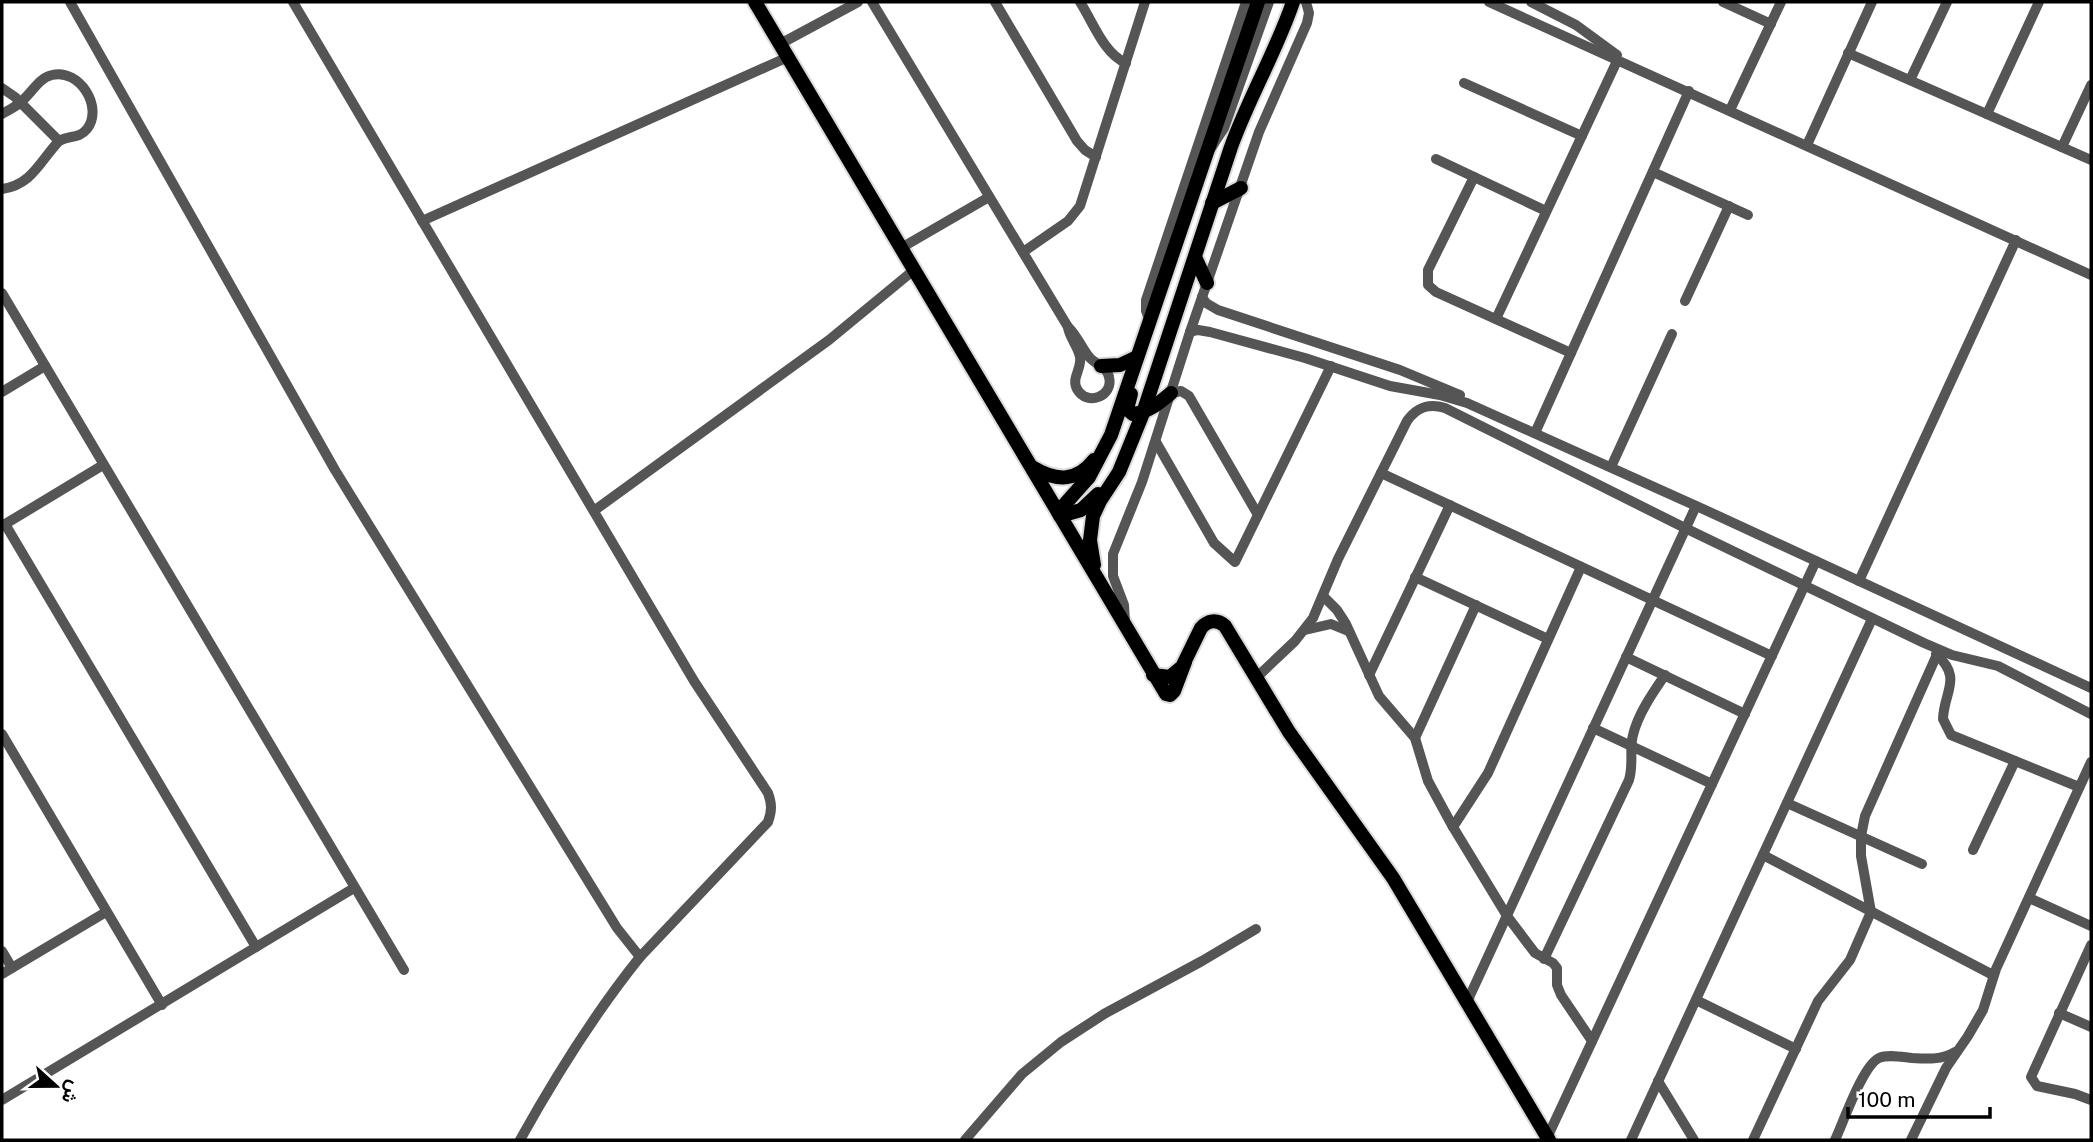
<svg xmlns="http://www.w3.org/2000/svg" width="2093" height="1142" font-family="'Public Sans',Vazirmatn,sans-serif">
	<rect width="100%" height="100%" fill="#fff"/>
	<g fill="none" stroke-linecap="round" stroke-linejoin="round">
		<g stroke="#dbdbdb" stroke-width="18">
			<g id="major">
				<polyline points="755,2 1166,694 1170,695 1174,691 1185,662"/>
				<polyline points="1212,203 1241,188"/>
				<polyline points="1195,257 1207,283"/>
				<polyline points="1101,366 1120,365 1137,357"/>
				<path d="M 1131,394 L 1127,409 L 1133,414 C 1149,412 1159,403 1171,393"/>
				<path d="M 1032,467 C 1055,481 1076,483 1094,460"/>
				<polyline points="1058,512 1089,477 1111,435 1258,2"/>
				<polyline points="1060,516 1081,510 1098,494"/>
				<path d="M 1094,565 L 1090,540 L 1093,516 L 1100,501 L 1119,472 L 1143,413 L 1231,147 C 1249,97 1276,52 1293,2"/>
				<path d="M 1153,675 L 1170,677 L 1182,667 L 1201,628 C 1208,620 1217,619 1225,626 L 1289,732 L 1393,878 L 1549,1140"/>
			</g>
		</g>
		<g stroke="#555" stroke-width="10">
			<polyline points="70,2 335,470 617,928 640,957"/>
			<path d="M 293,2 L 694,681 L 768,793 C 772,804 772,811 768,822 L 640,957 C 595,1013 555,1077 520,1140"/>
			<polyline points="872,2 1068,327"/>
			<polyline points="995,2 1077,141 1085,150 1096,157"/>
			<path d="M 1080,2 C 1093,22 1104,54 1126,63"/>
			<polyline points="1489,2 2091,275"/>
			<polyline points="1531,2 1576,25 1617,55"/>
			<polyline points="1723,2 1771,24"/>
			<polyline points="780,44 858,2"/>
			<polyline points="1848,53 2091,160"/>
			<polyline points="1910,80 1947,2"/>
			<polyline points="1464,83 1582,136"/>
			<polyline points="2,88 15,97 59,141"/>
			<polyline points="1730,110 1781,2"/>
			<path d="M 2,114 C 9,110 18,106 24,99 C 33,91 39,78 52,75 C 79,68 104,107 87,129 C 79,139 69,135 59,141 C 40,161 32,185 2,189"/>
			<polyline points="1987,114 2039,2"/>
			<polyline points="1807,145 1872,2"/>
			<polyline points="2062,147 2091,85"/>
			<polyline points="1211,148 1224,128 1269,2"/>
			<polyline points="1436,159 1546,211"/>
			<polyline points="1653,172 1748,215"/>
			<polyline points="1474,177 1428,270 1428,285 1436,292 1571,353"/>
			<polyline points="422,221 788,57"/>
			<polyline points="901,248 989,197"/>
			<polyline points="1023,252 1068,221 1080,206 1145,2"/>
			<polyline points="2,293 404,970"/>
			<polyline points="1202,297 1206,303 1218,310 1400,370 1460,395"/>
			<polyline points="1685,301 1729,206"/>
			<polyline points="1496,319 1617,61"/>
			<polyline points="1150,321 1146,311 1146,300 1246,2"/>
			<path d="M 1068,327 C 1077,335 1082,349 1090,358 C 1097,365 1107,367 1109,377 C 1114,396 1087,407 1077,389 C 1071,378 1082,369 1080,357 C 1078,346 1069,337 1068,327 Z"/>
			<polyline points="1190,332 1198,330 1210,332 1305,358 1390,386 1440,395 1467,403 1703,509 2091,688"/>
			<polyline points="2,392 45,366"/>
			<polyline points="1171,393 1181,391 1189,396 1258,515"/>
			<polyline points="1535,433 1689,91"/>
			<polyline points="1156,442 1214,543 1235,562 1331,366"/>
			<polyline points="1611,467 1672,334"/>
			<polyline points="1381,473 1772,656"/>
			<polyline points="595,510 829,340 914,270"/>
			<polyline points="5,524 256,947"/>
			<polyline points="2,526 103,465"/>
			<polyline points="1415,577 1548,639"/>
			<polyline points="1859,581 2016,240"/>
			<polyline points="1323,596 1337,610 1346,624 1379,696 1415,738 1428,781 1453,827 1507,916 1535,953 1553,963 1557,968 1557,985 1561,995 1592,1041"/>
			<polyline points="1125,623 1124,605 1113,576 1113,554 1142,482 1190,332 1259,132 1307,23 1309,13 1306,2"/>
			<polyline points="1305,630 1331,624 1348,631"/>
			<path d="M 1936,654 C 1963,678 1944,691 1943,719 L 1951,735 L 2079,787"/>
			<polyline points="1626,657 1745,714"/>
			<polyline points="1369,675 1450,505"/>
			<path d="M 1256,678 L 1295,641 L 1313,618 L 1338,559 L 1407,421 C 1417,407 1429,403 1445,408 L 1685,528 L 1924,643 L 1952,655 L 1998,666 L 2091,714"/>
			<polyline points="1593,728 1712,784"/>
			<polyline points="2,734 162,1005"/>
			<polyline points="1415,738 1476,605"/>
			<polyline points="1787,803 1922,864"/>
			<polyline points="1453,827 1488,773 1581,567"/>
			<polyline points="1973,850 2015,761"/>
			<polyline points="1763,855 1993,975"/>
			<polyline points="2029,898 2091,926"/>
			<polyline points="2091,945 2031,1077 2037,1086 2075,1094 2091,1100"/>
			<polyline points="2,951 12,968"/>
			<path d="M 1544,959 L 1629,780 C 1634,763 1629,750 1633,735 C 1638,714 1652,694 1665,675"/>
			<polyline points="2,974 106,912"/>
			<polyline points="1696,1000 1796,1049"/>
			<polyline points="1467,1002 1696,506"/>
			<polyline points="2059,1013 2091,1027"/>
			<polyline points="1658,1081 1694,1140"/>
			<polyline points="2,1100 354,888"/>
			<polyline points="1547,1138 1816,561"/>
			<polyline points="965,1140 1022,1074 1061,1042 1104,1014 1202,961 1256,929"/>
			<polyline points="1631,1140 1872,619"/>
			<polyline points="1753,1140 1818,1001 1850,960 1871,912 1861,856 1861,836 1865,816 1939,650"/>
			<path d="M 1835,1140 C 1843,1123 1863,1065 1879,1058 C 1888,1054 1902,1057 1912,1058 C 1927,1059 1942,1060 1955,1052"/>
			<polyline points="1911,1140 1946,1068 1968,1036 1983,1010 1996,969 2091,762"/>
		</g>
		<use href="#major" stroke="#000" stroke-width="14"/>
	</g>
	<rect width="2093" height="1142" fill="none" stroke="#000000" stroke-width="7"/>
	<g transform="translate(56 1086) rotate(111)" stroke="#ffffff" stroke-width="5" paint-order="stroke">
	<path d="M0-5L12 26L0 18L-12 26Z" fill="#000000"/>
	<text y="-10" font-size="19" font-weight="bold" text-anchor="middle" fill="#000000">ش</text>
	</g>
	<path d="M1848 1107v10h142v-10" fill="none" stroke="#000000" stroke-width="3.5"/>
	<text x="1858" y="1107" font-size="21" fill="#000000" stroke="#ffffff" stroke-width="5" paint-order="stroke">100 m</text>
</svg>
